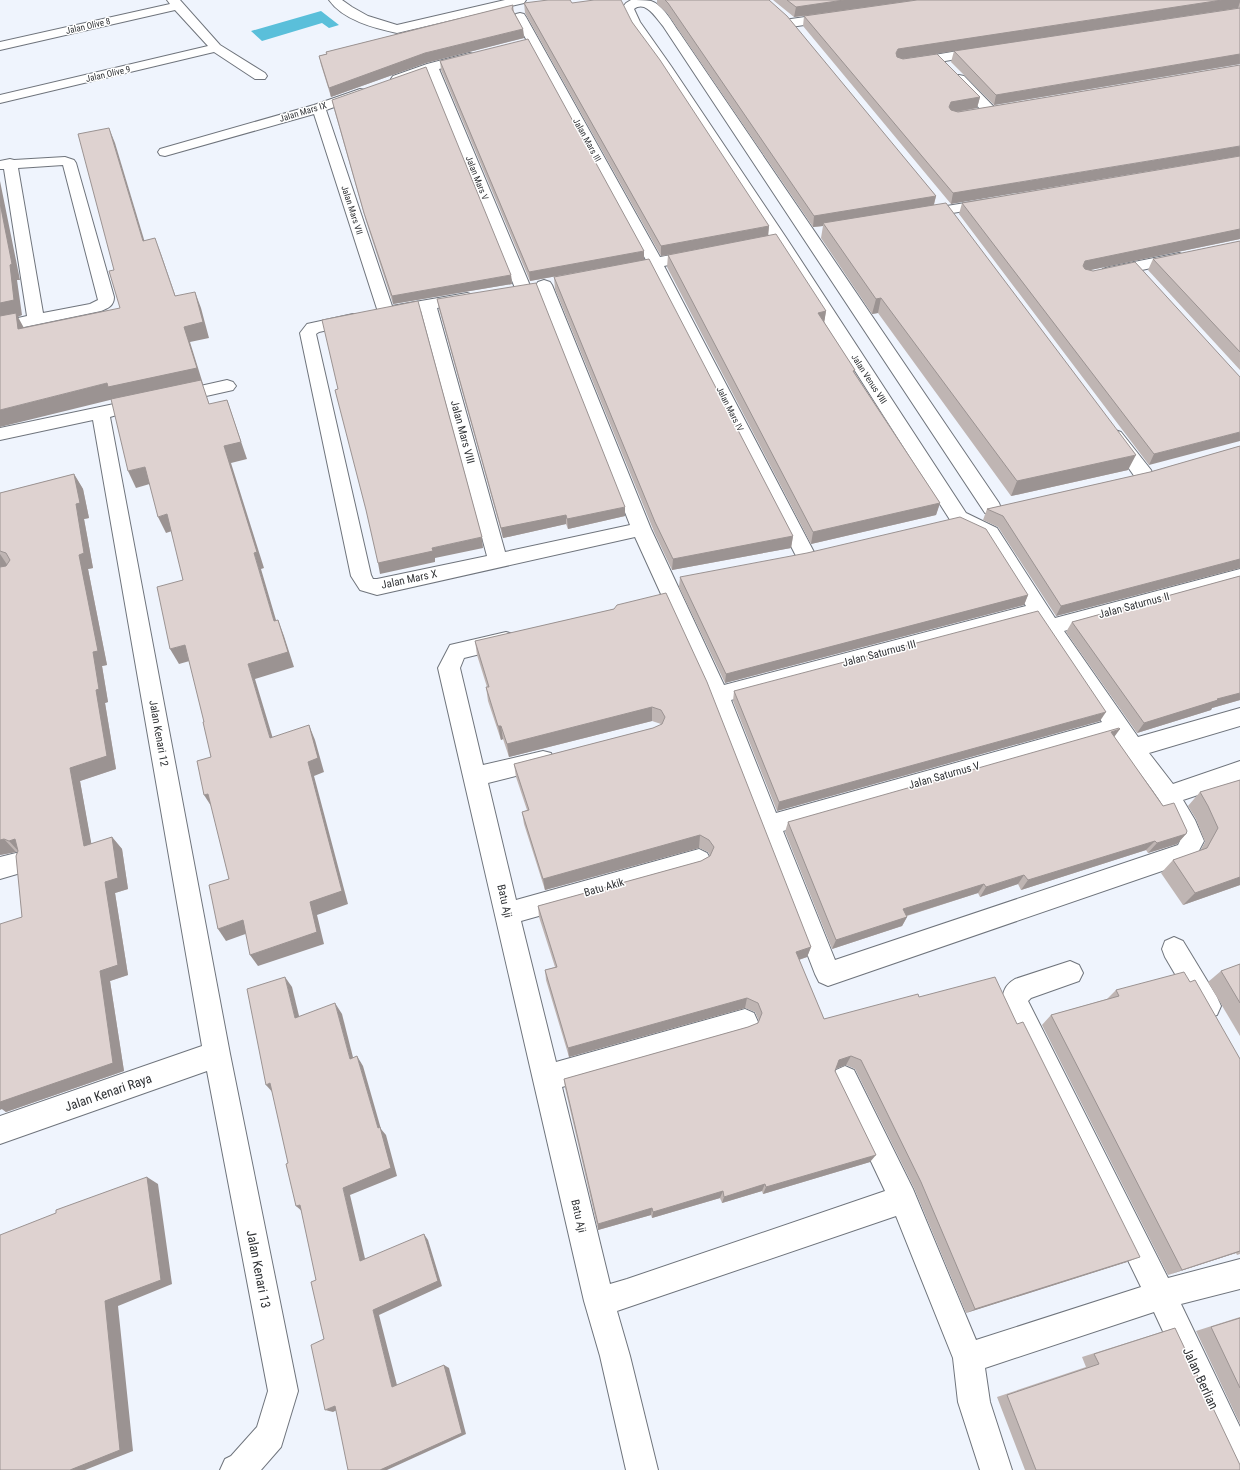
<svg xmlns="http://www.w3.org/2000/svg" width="1240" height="1470" font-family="'Roboto Condensed',sans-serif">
	<rect width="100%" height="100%" fill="#eff4fd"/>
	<polygon fill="#5abfda" points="321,11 339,25 329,28 322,23 262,41 251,31"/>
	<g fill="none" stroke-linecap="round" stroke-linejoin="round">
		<g stroke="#6f747c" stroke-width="2">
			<g id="minor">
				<polygon points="167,0 180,0 220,45 265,73 267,76 265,79 255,79 214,52 0,103 0,95 208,46 175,10 0,50 0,42 170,4"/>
				<path d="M 329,0 L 342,0 L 352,7 L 368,16 L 397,25 L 505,0 L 526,0 L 524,3 L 397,33 C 374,28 343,20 329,0 Z"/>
				<path d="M 631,0 C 637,0 645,0 651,1 C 663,5 672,22 679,32 L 999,503 L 1001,508 L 999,513 L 992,515 L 985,513 L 663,26 C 656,18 646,0 634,9 L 640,22 L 671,66 L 787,239 L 966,513 L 997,528 L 1055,618 L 1240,569 L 1240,583 L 1064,631 L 1138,737 L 1240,708 L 1240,726 L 1149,753 L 1173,784 L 1240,761 L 1240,781 L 1183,800 L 1195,820 L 1204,841 L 1194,860 L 828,986 L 819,982 L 815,974 L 707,695 L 635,537 L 377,595 L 360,590 L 351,576 L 300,333 L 307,324 L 353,314 L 359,315 L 361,319 L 359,323 L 319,332 L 316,334 L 371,575 L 373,579 L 377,579 L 487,556 L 421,311 L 386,317 L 380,316 L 378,312 L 314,114 L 165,156 L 160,155 L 158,152 L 160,149 L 314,105 L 360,89 L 365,90 L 367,93 L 365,96 L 326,110 L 392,306 L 467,293 L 473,295 L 475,298 L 473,301 L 437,308 L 505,552 L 630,525 L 536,285 L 538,282 L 544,280 L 550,282 L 552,285 L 651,529 L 724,685 L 1026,606 L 983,538 L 952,523 L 771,239 L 659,67 L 628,23 L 623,14 L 622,8 L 626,3 ZM 1034,619 L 1102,722 L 776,813 L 731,700 ZM 1112,737 C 1136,770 1167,802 1180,841 L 1178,845 L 835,960 L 783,831 Z"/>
				<polygon points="1214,0 1228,0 1240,8 1240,18 1236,17"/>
				<polygon points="520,13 524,14 526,17 660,257 697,250 702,252 705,255 702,258 664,266 815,554 812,559 805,561 798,559 795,554 650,269 623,274 617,272 615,269 617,266 646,260 514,17 516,14"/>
				<polygon points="833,13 837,14 839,17 837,20 791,27 787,26 785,23 787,20 791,19"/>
				<polygon points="981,47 985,48 987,51 985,54 911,67 906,66 905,63 906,60 911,59"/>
				<polygon points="469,53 474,54 475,57 474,60 439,69 531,288 529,291 523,293 517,291 515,288 428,73 398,83 393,82 391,79 393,76 427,64"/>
				<polygon points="959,75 964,76 995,108 997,111 995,114 985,114 954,82 952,79 954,76"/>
				<path d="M 65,157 L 74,160 L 76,163 L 114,297 C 114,306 108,308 101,311 L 0,332 L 0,322 L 27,316 L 4,169 L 0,169 L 0,161 L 10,159 L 14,160 ZM 63,165 L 98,300 L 90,304 L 43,313 L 18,168 Z"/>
				<polygon points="990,199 995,200 997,203 995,206 922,218 917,217 915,214 917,211 922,210"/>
				<polygon points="1179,253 1184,255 1187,258 1184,261 1109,277 1103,275 1101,272 1103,269 1109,267"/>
				<polygon points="227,380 233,382 236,386 233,390 175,403 169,401 166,397 169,393"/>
				<polygon points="114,404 120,406 123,410 120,414 110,417 230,1054 298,1391 281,1447 261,1470 220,1470 225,1459 231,1456 257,1427 268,1391 207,1071 0,1144 0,1116 202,1046 93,420 0,440 0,428"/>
				<polygon points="1115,430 1121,432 1151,470 1153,475 1151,480 1144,481 1137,480 1109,440 1106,436 1109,432"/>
				<path d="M 506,632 L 513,634 L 516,640 L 513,646 L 464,658 L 460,668 L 483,765 L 543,751 L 551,753 L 554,760 L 551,767 L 488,783 L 516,900 L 699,849 L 707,853 L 711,860 L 707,867 L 699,871 L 521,921 L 556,1062 L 745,1009 L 754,1013 L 758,1022 L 754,1031 L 745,1035 L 562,1087 L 610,1284 L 627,1279 L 885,1191 L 832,1079 L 836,1070 L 845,1066 L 854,1070 L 913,1189 L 976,1340 L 1141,1287 L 1002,1002 C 1003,991 1005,985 1015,979 L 1070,961 L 1079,965 L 1083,973 L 1079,981 L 1031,998 L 1028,1001 L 1168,1278 L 1240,1259 L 1240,1289 L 1181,1304 L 1240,1427 L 1240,1470 L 1227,1470 L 1154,1312 L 985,1368 L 990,1402 L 1012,1470 L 980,1470 L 958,1402 L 953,1358 L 896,1216 L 617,1311 L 630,1356 L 658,1470 L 626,1470 L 600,1356 L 584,1301 L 438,668 L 450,645 Z"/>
				<polygon points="16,853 24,856 28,864 24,872 0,879 0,857"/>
				<polygon points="1174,937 1183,941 1217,997 1221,1006 1217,1015 1208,1018 1199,1015 1165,957 1162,949 1165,941"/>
			</g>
		</g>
		<use href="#minor" fill="#fff" fill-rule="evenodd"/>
	</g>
	<g fill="#bfb5b3">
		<polygon points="657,0 769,0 936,196 934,205 1128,470 1011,496 878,313 872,314 821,238 823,226 813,227 667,13 657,4"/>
		<polygon points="773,0 1240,0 1240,64 994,105 951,62 954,51 1239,8 1238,8 903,58 980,97 977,108 958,112 1240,65 951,204 803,26 804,16 794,17"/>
		<polygon points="524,3 572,3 632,22 769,226 768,236 826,311 824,322 855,373 940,503 936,515 811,544 667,267 668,255 661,256 525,13"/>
		<polygon points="513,5 514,12 523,29 524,38 426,63 331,97 321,65 319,56 326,54 326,52"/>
		<polygon points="440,61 644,260 793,536 791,548 672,570 655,534 555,289 554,277 606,267 530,281 441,70"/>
		<polygon points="332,100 511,275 512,284 393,304 366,221 334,109"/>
		<polygon points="1240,156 1240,239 1090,270 1239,377 1149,465 959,214 962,203"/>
		<polygon points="1240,241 1240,370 1148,270 1153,259"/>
		<polygon points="437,299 625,516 568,529 566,524 503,538 439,309"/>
		<polygon points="1240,446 1240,568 1056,616 998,527 983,520 987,509 1150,472"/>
		<polygon points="74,474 83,489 89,518 84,519 93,568 88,569 107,665 102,666 108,702 105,703 116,769 80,781 91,844 112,837 122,849 128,889 115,893 128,975 110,981 124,1071 6,1112 2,1109 22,917 18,852 16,852 0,855 0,493"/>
		<polygon points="1240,576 1240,700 1212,708 1211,710 1137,733 1066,632 1072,622"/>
		<polygon points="680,577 1028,595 1024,605 725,683 679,587"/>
		<polygon points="614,609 811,947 807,957 799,960 824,1019 919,997 1127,1262 966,1313 914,1188 855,1069 846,1065 836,1069 835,1071 870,1162 763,1194 762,1191 722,1203 720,1198 652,1218 651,1215 598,1230 565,1088 564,1079 748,1027 758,1023 759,1021 755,1012 745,1008 569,1057 546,980 545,970 555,967 539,917 538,906 701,861 710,856 708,852 699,848 545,890 524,824 522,812 527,810 516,777 514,764 653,728 661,725 661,724 652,721 509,757 503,739 501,740 488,701 486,687 487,687 477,655 475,641"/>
		<polygon points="734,691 1100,721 777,811 733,701"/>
		<polygon points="1114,737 1163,806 1186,834 1177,844 1148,853 1146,850 1021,890 1018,884 980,897 978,893 907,916 907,917 902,926 832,949 785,832 788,822"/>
		<polygon points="1240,780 1240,885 1183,905 1161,873 1173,860 1200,851 1205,842 1196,819 1188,806 1200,792"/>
		<polygon points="1240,964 1240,1036 1208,982 1221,971"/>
		<polygon points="1190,982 1240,1059 1240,1254 1237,1255 1236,1253 1168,1275 1042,1025 1051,1015 1107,999 1116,990"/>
		<polygon points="1240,1317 1240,1424 1196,1331"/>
		<polygon points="1175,1328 1240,1470 1025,1470 997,1397 1086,1367 1082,1357 1161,1332"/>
	</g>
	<g fill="#9b9392">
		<polygon points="844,0 916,0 794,17 796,7"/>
		<polygon points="1222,0 1240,0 1240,2 1238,8 896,60 896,53 898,49"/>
		<polygon points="523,29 524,38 426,63 331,97 329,88 425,53"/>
		<polygon points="1240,54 1240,64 994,105 996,95"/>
		<polygon points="980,97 977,108 949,113 949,107 951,102"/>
		<polygon points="109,128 115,143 149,256 143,241"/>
		<polygon points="1240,146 1240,156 951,204 953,193"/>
		<polygon points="0,181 20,280 17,280 22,315 18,317 24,328 27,345 0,321 0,303 10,265 0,203"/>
		<polygon points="936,196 933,207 823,223 823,226 813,227 814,216"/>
		<polygon points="769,226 768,236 661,256 661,246"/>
		<polygon points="1240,229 1240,239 1081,272 1085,261"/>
		<polygon points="155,238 161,254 181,312 175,296"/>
		<polygon points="644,251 644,260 530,281 529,272"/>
		<polygon points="511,275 512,284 393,304 392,296"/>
		<polygon points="195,292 201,308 209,338 190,342 203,384 202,384 215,421 114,399 0,427 0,410 107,383 184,327"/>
		<polygon points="881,298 878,313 872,314 876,299"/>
		<polygon points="826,311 824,324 818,313"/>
		<polygon points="227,400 247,459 231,463 264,568 261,569 281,637 274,621 254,553 224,446"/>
		<polygon points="1240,432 1240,441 1149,465 1154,454"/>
		<polygon points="1136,455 1128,470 1011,496 1017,481"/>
		<polygon points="145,467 153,483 136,488 128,471"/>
		<polygon points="74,474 83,489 89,518 84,519 93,568 88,569 107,665 102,666 108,702 105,703 116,769 80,781 94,858 84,846 70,768 96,690 93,652 79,555 76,504"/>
		<polygon points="940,503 936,515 811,544 813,532"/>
		<polygon points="625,507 625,516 568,529 567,519"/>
		<polygon points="167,514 175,530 166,533 158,517"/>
		<polygon points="566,515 566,524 503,538 501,528"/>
		<polygon points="793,536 791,548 672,570 673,559"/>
		<polygon points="482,537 483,548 435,558 435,562 380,574 378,563 432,548"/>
		<polygon points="0,554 8,566 0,568"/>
		<polygon points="1240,559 1240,568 1056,616 1061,606"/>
		<polygon points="1028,595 1024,605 725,683 726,674"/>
		<polygon points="278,620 284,636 294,667 255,679 277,752 270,738 248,664"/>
		<polygon points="185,645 193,660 179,664 170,649"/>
		<polygon points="1240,693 1240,700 1212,708 1211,710 1137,733 1144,723 1217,699"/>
		<polygon points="652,707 652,721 509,757 507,744"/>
		<polygon points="1106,712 1100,721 777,811 779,802"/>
		<polygon points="309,725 315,740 324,772 314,776 348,904 317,915 324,944 258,966 250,955 310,902 308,762"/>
		<polygon points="498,726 501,726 503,739 501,740"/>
		<polygon points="1120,729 1112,740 1111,732"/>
		<polygon points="208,794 213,809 204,795"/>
		<polygon points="1186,834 1177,844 1148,853 1157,843"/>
		<polygon points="700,835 699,848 545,890 543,879"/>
		<polygon points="112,837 122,849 128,889 115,893 128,975 110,981 124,1071 6,1112 2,1109 0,1110 0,1102 100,971 105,882"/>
		<polygon points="4,839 16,852 0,855 0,840"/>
		<polygon points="15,839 20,853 9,841"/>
		<polygon points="1155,841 1146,850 1021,890 1028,880"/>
		<polygon points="1024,875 1018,884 980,897 986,887"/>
		<polygon points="1240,877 1240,885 1183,905 1195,893"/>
		<polygon points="984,884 978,893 899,918 903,909"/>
		<polygon points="907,917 902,926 832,949 836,940"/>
		<polygon points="243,920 251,932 226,941 218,929"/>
		<polygon points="811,947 807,957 792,962 796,952"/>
		<polygon points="285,977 292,987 302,1028 295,1018"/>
		<polygon points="747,998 745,1008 569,1057 568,1048"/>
		<polygon points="335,1003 342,1014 356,1069 350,1059"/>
		<polygon points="357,1056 363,1066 381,1129 386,1135 397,1176 350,1195 367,1267 360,1261 343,1188 378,1128"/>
		<polygon points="851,1056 846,1065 835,1069 839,1060"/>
		<polygon points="270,1083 274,1094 266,1085"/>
		<polygon points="876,1155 870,1162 763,1194 766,1187"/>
		<polygon points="147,1177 158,1184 172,1284 118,1306 133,1451 85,1470 70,1470 105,1301"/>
		<polygon points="765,1184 762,1191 722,1203 724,1197"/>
		<polygon points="723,1191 720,1198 652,1218 653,1212"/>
		<polygon points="300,1205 304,1213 296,1206"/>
		<polygon points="652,1208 651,1215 598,1230 598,1224"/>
		<polygon points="424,1234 428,1240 442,1286 379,1315 398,1389 392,1387 373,1310"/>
		<polygon points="1240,1251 1236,1253 1168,1275 1182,1270"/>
		<polygon points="1140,1257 1127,1262 966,1313 975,1309"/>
		<polygon points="444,1365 449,1368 466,1434 387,1470 380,1470"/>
		<polygon points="335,1406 343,1407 333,1412 325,1410"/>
	</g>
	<g fill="#ded2d0" stroke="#9b9392">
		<polygon points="548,0 570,0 572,3 594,0 621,0 632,22 660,60 769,226 661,246 524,3"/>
		<polygon points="665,0 769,0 787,16 936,196 814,216 668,3"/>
		<polygon points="787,0 844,0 796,7"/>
		<polygon points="917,0 1222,0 898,49 896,53 897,57 903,59 937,54 980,97 951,102 949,107 951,110 958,112 1240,65 1240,146 953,193 804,16"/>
		<polygon points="513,5 512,9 523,29 425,53 329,88 319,56 327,54 326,52"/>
		<polygon points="1240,8 1240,54 996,95 954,51"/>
		<polygon points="528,39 644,251 529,272 440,61"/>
		<polygon points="426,67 511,275 392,296 364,213 332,100"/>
		<polygon points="109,128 143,241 155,238 175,296 195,292 203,322 184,327 197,368 108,387 107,383 0,410 0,316 16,313 18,329 120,308 109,271 114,270 78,134"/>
		<polygon points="1240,156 1240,229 1085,261 1083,266 1085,269 1093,271 1135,262 1240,377 1240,432 1154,454 962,203"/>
		<polygon points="0,203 12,264 10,265 14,300 0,303"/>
		<polygon points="946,203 1136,455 1017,481 881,298 876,299 823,223"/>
		<polygon points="776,234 826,311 818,313 855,370 853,371 940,503 813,532 668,255"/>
		<polygon points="1240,241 1240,352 1153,259"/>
		<polygon points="649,259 793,536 673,559 655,522 554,277"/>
		<polygon points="536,283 625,507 567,519 566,515 501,528 437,299"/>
		<polygon points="418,301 482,537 432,548 433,551 378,563 366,510 335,390 338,389 322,320"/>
		<polygon points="201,380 209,404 227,400 241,442 224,446 257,552 254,553 274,621 278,620 288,652 248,664 270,738 309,725 318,758 308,762 342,891 310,902 317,932 250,955 243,920 218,929 209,885 229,879 208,794 204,795 197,761 211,757 203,722 204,722 185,645 170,649 157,587 183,580 167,514 158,517 145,467 128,471 111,399"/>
		<polygon points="1240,446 1240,559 1061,606 1003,516 987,509 1150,472"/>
		<polygon points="74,474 80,503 76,504 84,553 79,555 98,651 93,652 99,689 96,690 107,756 70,768 84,846 112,837 118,878 105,882 118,965 100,971 113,1063 0,1102 0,924 22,917 16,856 18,851 15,839 9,841 4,839 0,840 0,567 6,566 10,560 6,553 0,551 0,493"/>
		<polygon points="960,517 986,529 1028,595 726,674 680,577 807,553"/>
		<polygon points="1240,576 1240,693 1217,699 1218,700 1144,723 1072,622"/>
		<polygon points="666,593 707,682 811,947 796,952 824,1019 918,994 919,997 995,977 1017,1024 1023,1022 1140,1257 975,1309 921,1182 861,1060 851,1056 839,1060 835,1071 876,1155 766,1187 765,1184 724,1197 723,1191 653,1212 652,1208 598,1224 564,1079 748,1027 758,1023 762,1013 758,1003 747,998 568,1048 545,970 557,967 538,906 701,861 710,856 714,847 709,840 700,835 543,879 522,812 529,810 514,764 653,728 662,724 665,717 661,710 652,707 507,744 501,726 498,726 486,687 489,687 475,641 614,609 617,605"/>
		<polygon points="1038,611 1106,712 779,802 734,691"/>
		<polygon points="1119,728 1120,729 1111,732 1163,806 1174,803 1187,831 1186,834 1157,843 1155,841 1028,880 1024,875 986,887 984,884 903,909 907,917 836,940 788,822"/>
		<polygon points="1240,780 1240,877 1195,893 1173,860 1207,848 1218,828 1208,806 1200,792"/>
		<polygon points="1240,964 1240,1003 1221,971"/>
		<polygon points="1184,972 1190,982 1195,980 1240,1059 1240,1251 1182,1270 1051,1015 1119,996 1116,990"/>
		<polygon points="285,977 295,1018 335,1003 350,1059 357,1056 378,1128 380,1127 391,1168 343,1188 360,1261 424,1234 438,1281 373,1310 392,1387 444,1365 462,1433 380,1470 348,1470 335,1406 325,1410 311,1345 324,1339 311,1282 316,1280 300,1205 296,1206 286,1164 288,1163 270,1083 266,1085 247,989"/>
		<polygon points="147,1177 161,1280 105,1301 120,1450 70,1470 0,1470 0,1235 56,1213 56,1210"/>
		<polygon points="1240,1318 1240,1388 1211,1327"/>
		<polygon points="1175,1328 1240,1465 1240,1470 1036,1470 1007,1395 1099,1364 1094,1354"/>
	</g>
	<g text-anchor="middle" stroke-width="3" stroke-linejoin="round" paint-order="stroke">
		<g font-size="9" fill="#313336" stroke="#fff">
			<text transform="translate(88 26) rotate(-13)" y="3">Jalan Olive 8</text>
			<text transform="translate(108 74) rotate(-13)" y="3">Jalan Olive 9</text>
			<text transform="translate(303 112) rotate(-17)" y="3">Jalan Mars IX</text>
			<text transform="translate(587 140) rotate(61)" y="3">Jalan Mars III</text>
			<text transform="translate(477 178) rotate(68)" y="3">Jalan Mars V</text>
			<text transform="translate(352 210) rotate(72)" y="3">Jalan Mars VII</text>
			<text transform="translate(869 379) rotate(57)" y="3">Jalan Venus VIII</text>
			<text transform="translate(730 409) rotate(63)" y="3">Jalan Mars IV</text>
		</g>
		<g font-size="11" fill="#313336" stroke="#fff">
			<text transform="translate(463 432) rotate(75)" y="4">Jalan Mars VIII</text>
			<text transform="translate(409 579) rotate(-12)" y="4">Jalan Mars X</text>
			<text transform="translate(1134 605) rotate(-15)" y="4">Jalan Saturnus II</text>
			<text transform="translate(879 653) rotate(-15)" y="4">Jalan Saturnus III</text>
			<text transform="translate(159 733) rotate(80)" y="4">Jalan Kenari 12</text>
			<text transform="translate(944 775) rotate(-16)" y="4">Jalan Saturnus V</text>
			<text transform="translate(604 887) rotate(-16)" y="4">Batu Akik</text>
			<text transform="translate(505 901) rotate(77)" y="4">Batu Aji</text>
			<text transform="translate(579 1216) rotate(77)" y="4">Batu Aji</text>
		</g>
		<g font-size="13" fill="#313336" stroke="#fff">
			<text transform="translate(108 1092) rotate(-19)" y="5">Jalan Kenari Raya</text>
			<text transform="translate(259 1269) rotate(79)" y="5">Jalan Kenari 13</text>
			<text transform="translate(1201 1378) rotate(65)" y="5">Jalan Berlian</text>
		</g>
	</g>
</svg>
